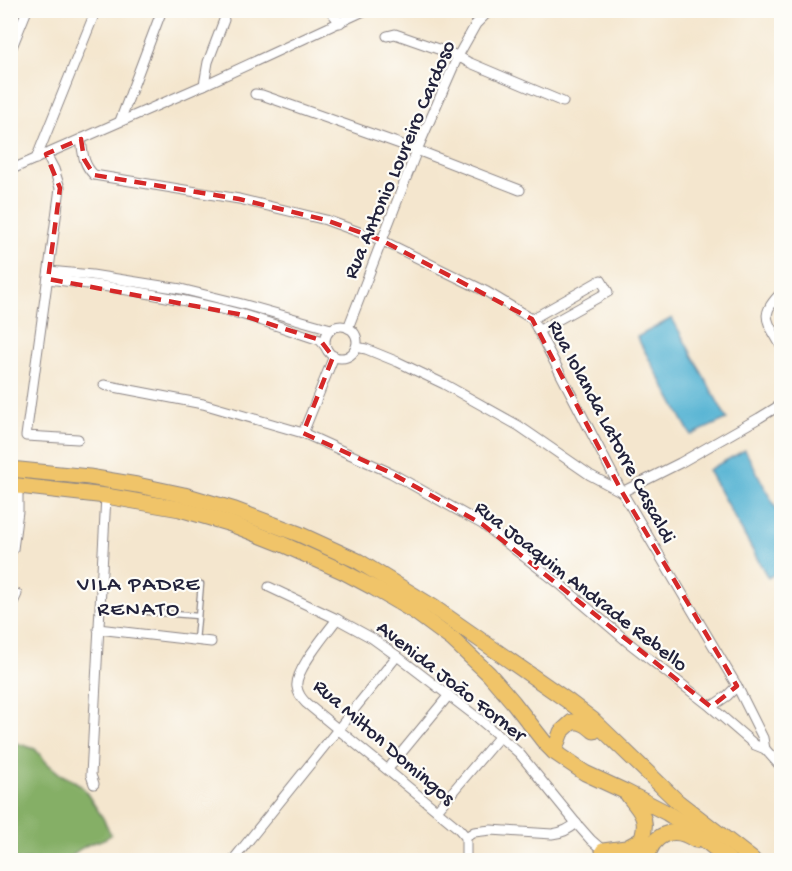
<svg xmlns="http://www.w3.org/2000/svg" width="792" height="871" font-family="'Gochi Hand',sans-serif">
	<rect width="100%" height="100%" fill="#fdfcf7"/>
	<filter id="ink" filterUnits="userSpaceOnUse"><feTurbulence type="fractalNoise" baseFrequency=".0167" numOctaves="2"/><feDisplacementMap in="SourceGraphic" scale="12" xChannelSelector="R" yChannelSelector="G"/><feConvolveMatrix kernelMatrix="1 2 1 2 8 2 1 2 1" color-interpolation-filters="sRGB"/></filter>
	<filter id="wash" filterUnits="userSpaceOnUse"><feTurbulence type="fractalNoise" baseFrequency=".008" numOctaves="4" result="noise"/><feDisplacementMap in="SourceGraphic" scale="24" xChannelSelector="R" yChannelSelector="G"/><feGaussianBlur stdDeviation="1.35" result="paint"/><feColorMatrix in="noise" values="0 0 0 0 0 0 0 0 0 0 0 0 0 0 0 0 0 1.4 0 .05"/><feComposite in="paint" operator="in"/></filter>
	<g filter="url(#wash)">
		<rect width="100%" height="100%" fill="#f4e6ce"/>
		<path fill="#85af66" stroke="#546850" stroke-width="1.5" d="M 10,741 L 35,749 L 47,763 L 60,774 L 76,782 L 84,789 L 103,818 L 111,835 C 103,841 101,840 92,843 C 84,846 73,853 68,860 L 11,860 Z"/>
		<g fill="#54b3d3" stroke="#3b6a87" stroke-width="1.5">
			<polygon points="672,318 727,419 691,435 637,337"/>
			<polygon points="745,450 781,518 781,570 768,578 708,470"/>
		</g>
	</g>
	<g filter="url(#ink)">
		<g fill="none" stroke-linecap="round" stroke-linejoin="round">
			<g stroke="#8b8484" stroke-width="7">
				<g id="service">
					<polyline points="148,612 198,616"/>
					<polyline points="196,641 201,584"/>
				</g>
			</g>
			<g stroke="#8b8484" stroke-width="11">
				<g id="minor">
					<polyline points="330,10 340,23"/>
					<polyline points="387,36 395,34 458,56 468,62 563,102"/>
					<polyline points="10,52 27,10"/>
					<polyline points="204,85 208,62 224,20"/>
					<polyline points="255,94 262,95 417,150 520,190"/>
					<polyline points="120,121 162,10"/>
					<path d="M 81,139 C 83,154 83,164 94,175 L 239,199 L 326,220 L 381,240 L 487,292 L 532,319 L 622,492 L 737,686 L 763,738 L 765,749"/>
					<polyline points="46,154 54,169 60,188 26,436 78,439"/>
					<polyline points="36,159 96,10"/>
					<polyline points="10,170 204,85 366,10"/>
					<polyline points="49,271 92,275 181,289 242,304 331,329"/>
					<path d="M 48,279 C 111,286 175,297 237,313 C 265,321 292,331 320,340 L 325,346"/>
					<path d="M 782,292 C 757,316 768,321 782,348"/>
					<polyline points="532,319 601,280 608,292 538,331"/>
					<circle cx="341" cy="342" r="16"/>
					<polyline points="348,328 417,150 458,56 476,24 490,10"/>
					<polyline points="356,347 366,349 398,362 444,384 519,426 590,475 622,492"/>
					<polyline points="104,385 203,404 303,433 391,473 482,524 562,586 629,643 711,707 755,745 765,749 782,768"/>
					<polyline points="303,433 334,356"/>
					<polyline points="622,492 680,463 759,418 782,404"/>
					<polyline points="10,552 13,549 18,511 18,486"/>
					<polyline points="269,587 337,619 372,638 397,656 478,718 519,753 576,823 591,840 614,860"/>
					<polyline points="10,609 17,594"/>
					<path d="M 337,619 C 327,633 294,671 297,687 C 298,694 301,698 306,703 L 458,828 L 466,837 L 466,860"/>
					<polyline points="98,629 211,642"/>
					<polyline points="711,707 727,696 737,686"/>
					<polyline points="388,769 449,695"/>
					<polyline points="94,784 91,775 106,496"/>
					<polyline points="437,810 500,736"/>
					<path d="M 466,837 L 474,832 L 491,830 L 552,834 C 561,833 569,830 576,823"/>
					<polyline points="233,860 397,656"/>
				</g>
			</g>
			<g stroke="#8b8484" stroke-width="17">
				<g id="primary">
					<polyline points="10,469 89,477 137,485 184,495 235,510 299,534 358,561 433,607 568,701 593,720 678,802 753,860"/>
					<polyline points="10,485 106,496 180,509 231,524 282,544 342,571 374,588 415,612 453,640 489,674 513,702 545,743 554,752 585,773 624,791 667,813 687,826 729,860"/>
					<path d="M 554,752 L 561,732 L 572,722 C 582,721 587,725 594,731"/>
					<path d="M 628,795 C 633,802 639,808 642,815 C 649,829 639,848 632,860"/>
					<polyline points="603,851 626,848 641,840"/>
					<path d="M 647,860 C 651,835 673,824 695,840"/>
				</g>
			</g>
			<use href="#service" stroke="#fff" stroke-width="4.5"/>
			<use href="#minor" stroke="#fff" stroke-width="9"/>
			<use href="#primary" stroke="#f0c469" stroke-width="15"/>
		</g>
	</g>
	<path fill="none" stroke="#d62828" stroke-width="4.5" stroke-dasharray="12 8" stroke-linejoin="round" d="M 81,139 L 84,159 L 94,175 L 239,199 L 326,220 L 381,240 L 532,319 L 622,492 L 737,686 L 711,707 L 482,524 L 391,473 L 303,433 L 333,357 L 320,340 L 238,314 L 48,279 L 60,188 L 46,154 Z"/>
	<g text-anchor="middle" stroke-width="4.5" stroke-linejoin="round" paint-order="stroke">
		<g font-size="21" fill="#22223b" stroke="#fdfcf7">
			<text transform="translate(398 159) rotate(-67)" y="7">Rua Antonio Loureiro Cardoso</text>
			<text transform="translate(613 431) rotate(62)" y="7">Rua Iolanda Latorre Cascaldi</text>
			<text transform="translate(582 585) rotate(38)" y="7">Rua Joaquim Andrade Rebello</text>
			<text transform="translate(452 680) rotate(38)" y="7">Avenida João Forner</text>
			<text transform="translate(385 741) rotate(41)" y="7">Rua Milton Domingos</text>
		</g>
		<g font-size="22" letter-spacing="1.5" fill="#22223b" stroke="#fdfcf7">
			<text x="139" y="590">VILA PADRE<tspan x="139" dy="25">RENATO</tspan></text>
		</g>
	</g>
	<rect width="792" height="871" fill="none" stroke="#fdfcf7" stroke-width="36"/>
</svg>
